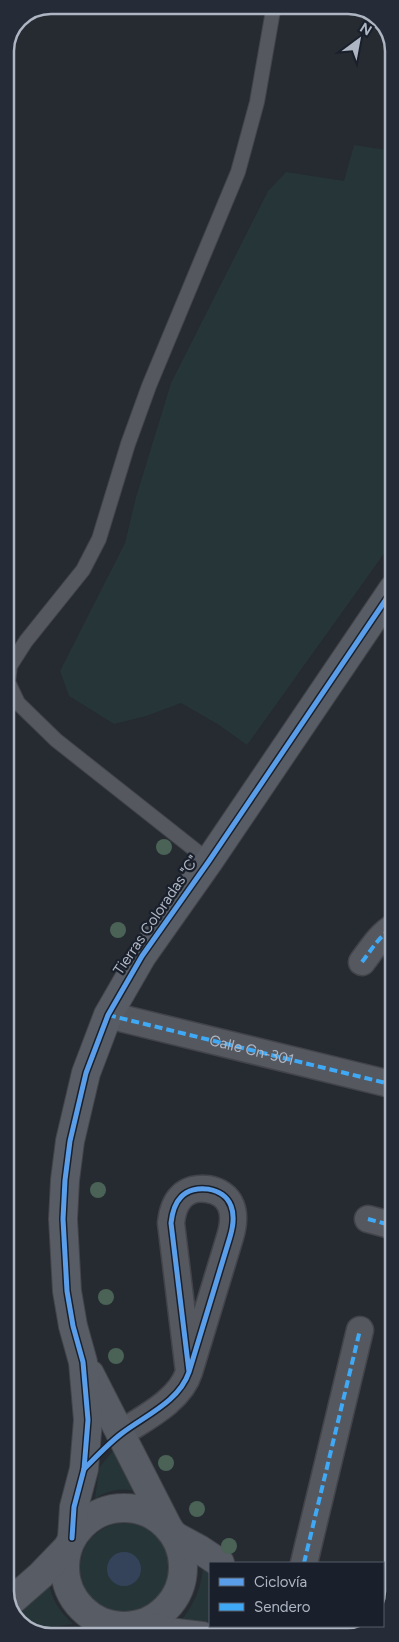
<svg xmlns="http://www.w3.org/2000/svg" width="399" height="1642" font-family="Figtree,sans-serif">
	<rect width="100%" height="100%" fill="#262a31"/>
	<g fill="#263538">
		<polygon points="354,145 393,151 393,541 247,745 219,725 181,703 146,716 114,724 69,696 60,671 125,543 136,497 171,383 268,191 286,172 344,181"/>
		<path d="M 116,1447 L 142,1492 C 123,1488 111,1488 95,1499 L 99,1468 Z"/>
		<circle cx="125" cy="1568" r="45"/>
		<path d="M 203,1565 L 210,1571 L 210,1622 L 180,1622 C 194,1605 202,1587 203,1565 Z"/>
		<path d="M 49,1582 C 51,1599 60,1612 73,1624 L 31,1630 L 20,1625 L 14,1615 Z"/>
	</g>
	<circle fill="#35435a" cx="124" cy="1569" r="17"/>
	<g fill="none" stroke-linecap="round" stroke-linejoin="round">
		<g stroke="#42444a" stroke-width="16">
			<polyline id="lane" points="209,861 56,740 18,703 8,682 10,666 26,641 83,570 99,539 128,444 149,386 238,172 257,102 274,5"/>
		</g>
		<g stroke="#42444a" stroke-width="29">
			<g id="street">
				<path d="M 362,962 C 372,949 380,935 394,927"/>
				<polyline points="108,1015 394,1085"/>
				<polyline points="368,1219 394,1226"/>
				<path d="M 120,1434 C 144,1418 180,1401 189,1372 L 230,1237 C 233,1227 235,1216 231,1206 C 224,1187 194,1183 181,1197 C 174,1204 172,1214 171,1223 L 189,1372"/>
				<polyline points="304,1563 360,1330"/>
			</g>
		</g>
		<g stroke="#42444a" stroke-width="30">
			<g id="secondary">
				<polyline points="90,1374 168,1527"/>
				<circle cx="124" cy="1567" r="59"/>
				<polyline points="175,1536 199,1549 220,1563"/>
				<polyline points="72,1538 74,1507 84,1469 88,1420 83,1362 73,1326 67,1291 63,1219 65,1180 70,1141 86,1073 108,1015 142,956 209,861 393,589"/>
				<polyline points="8,1604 41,1575 68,1547"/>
				<polyline points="141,1624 168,1632 202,1636"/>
				<polyline points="304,1626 322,1636"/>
			</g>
		</g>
		<use href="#lane" stroke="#55585f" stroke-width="14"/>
		<use href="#street" stroke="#55585f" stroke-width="26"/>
		<use href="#secondary" stroke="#585c64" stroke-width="28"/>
		<g stroke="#3fa9f5" stroke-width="4" stroke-dasharray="8 4" stroke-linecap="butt">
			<path d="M 362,962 C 372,949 380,935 394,927"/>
			<path id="s1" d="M 108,1015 L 394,1085"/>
			<polyline points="368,1219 394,1226"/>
			<polyline points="304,1563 360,1330"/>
		</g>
		<g stroke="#1a202b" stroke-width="8">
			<g id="cycleway">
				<path d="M 84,1469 C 96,1457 108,1444 121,1434 C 144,1416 179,1402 189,1372 L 230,1237 C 233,1227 235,1216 231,1206 C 224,1187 194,1183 181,1197 C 174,1204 172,1214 171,1223 L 189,1372"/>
				<polyline points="72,1538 74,1507 84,1469 88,1420 83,1362 73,1326 67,1291 63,1219 65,1180 70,1141 86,1073 108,1015 142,956 209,861 393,589"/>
			</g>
		</g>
		<use href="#cycleway" stroke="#5a9eea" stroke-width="5"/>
	</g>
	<g fill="#4a6356">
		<circle cx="164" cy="847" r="8"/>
		<circle cx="118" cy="930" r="8"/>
		<circle cx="98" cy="1190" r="8"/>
		<circle cx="106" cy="1297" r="8"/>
		<circle cx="116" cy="1356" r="8"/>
		<circle cx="166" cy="1463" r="8"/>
		<circle cx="197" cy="1509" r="8"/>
		<circle cx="229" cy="1546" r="8"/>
	</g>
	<g text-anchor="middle" stroke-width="4.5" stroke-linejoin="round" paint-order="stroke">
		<g font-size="15" fill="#aeb5c3" stroke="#1a202b">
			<text transform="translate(156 915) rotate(-56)" y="5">Tierras Coloradas "C"</text>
			<text dy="5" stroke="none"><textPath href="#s1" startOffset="148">Calle Cn-301</textPath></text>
		</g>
	</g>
	<path d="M0 0H399V1642H0ZM51 14H348A37 37 0 0 1 385 51V1591A37 37 0 0 1 348 1628H51A37 37 0 0 1 14 1591V51A37 37 0 0 1 51 14Z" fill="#262c37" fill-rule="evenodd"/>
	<path fill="none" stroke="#aeb5c3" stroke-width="2.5" d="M51 14H348A37 37 0 0 1 385 51V1591A37 37 0 0 1 348 1628H51A37 37 0 0 1 14 1591V51A37 37 0 0 1 51 14Z"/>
	<rect x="209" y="1562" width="175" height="65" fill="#1a202b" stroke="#555c68"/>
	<rect x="219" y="1578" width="25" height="8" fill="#5a9eea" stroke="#555c68"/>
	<text x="254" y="1587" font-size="15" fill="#aeb5c3">Ciclovía</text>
	<rect x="219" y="1603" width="25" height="8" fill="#3fa9f5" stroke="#555c68"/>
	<text x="254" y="1612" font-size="15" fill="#aeb5c3">Sendero</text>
	<g transform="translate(359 40) rotate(32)" stroke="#1a202b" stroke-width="4" paint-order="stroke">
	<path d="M0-4L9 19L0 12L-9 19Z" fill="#aeb5c3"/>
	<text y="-8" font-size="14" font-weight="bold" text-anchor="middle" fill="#aeb5c3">N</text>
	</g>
</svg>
